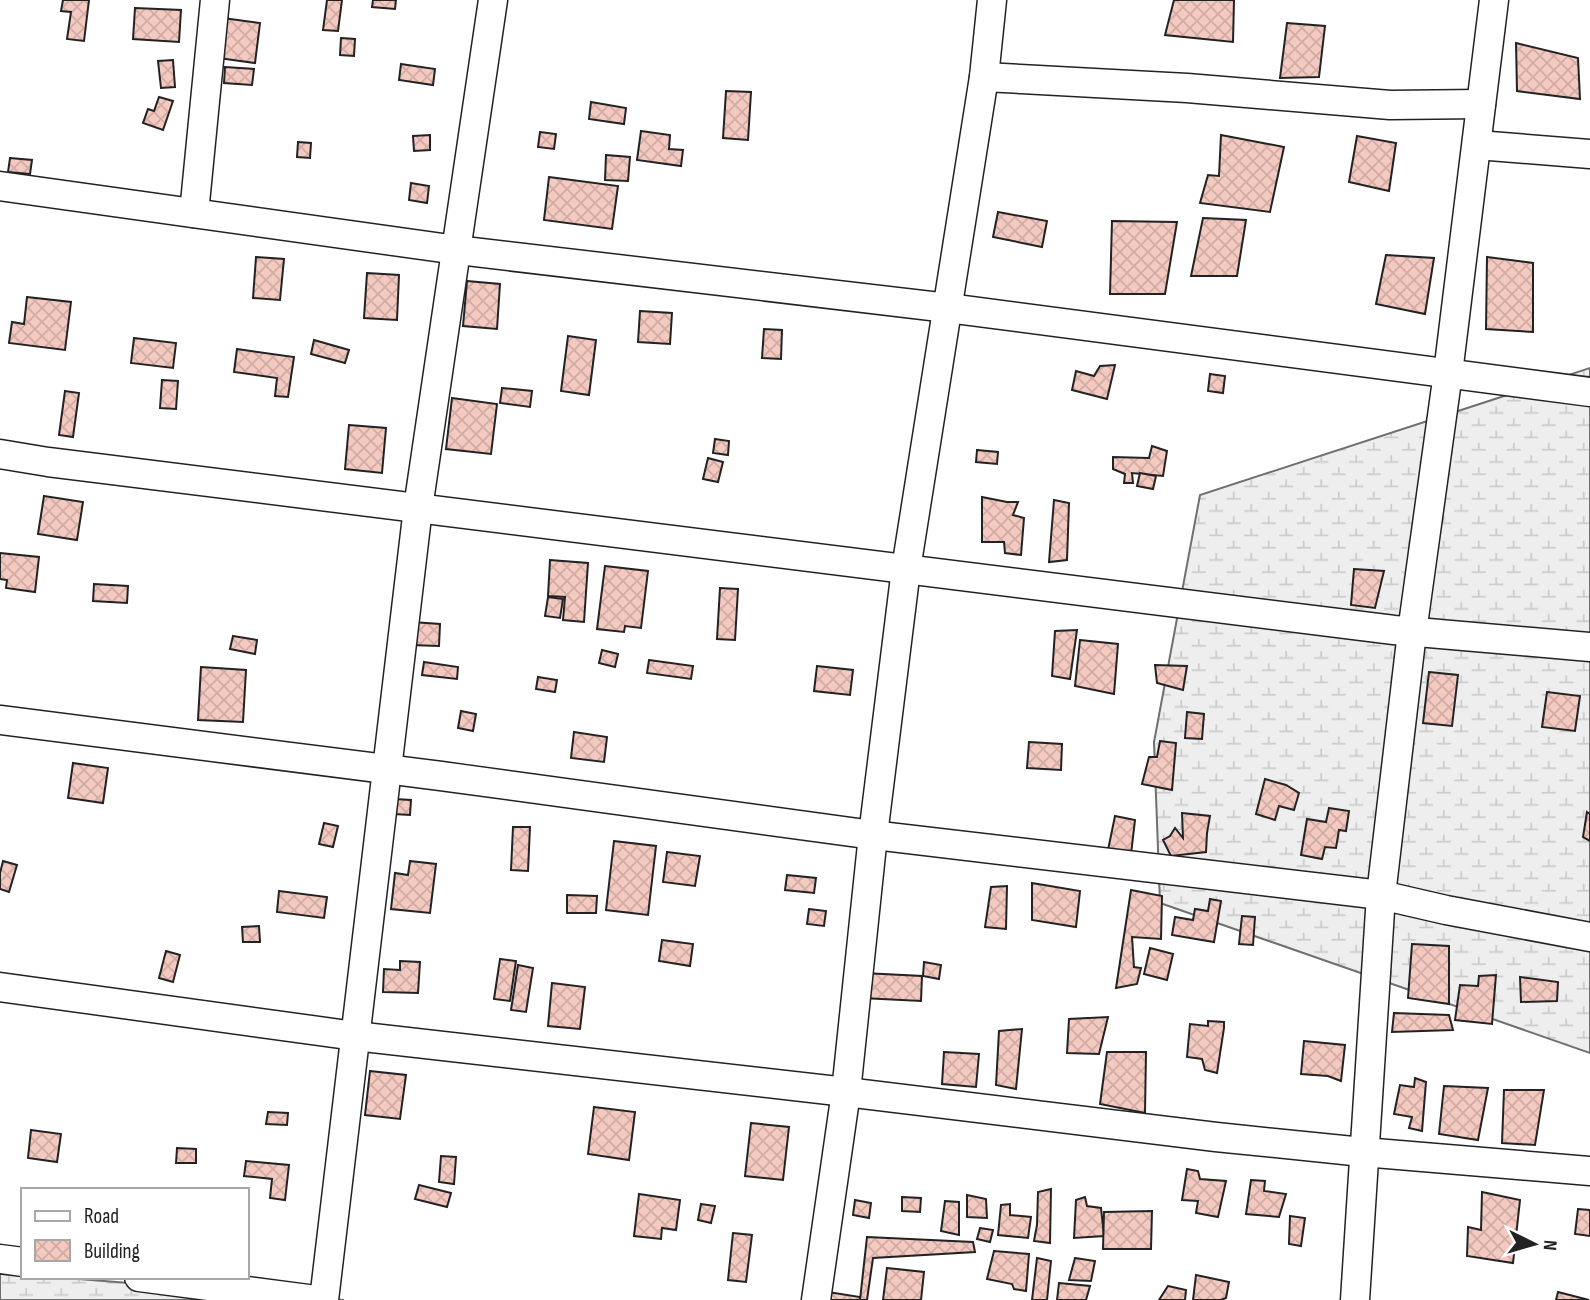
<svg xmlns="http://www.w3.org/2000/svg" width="1590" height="1300" font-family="'Sofia Sans Condensed',sans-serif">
	<defs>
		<pattern id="wetland-marsh" width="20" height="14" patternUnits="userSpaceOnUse" patternTransform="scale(1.75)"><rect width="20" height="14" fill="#eee"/><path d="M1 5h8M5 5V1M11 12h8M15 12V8" fill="none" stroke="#ccc"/></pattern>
		<pattern id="building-cross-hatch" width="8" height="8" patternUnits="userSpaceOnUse" patternTransform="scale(1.75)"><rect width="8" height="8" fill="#f3c9c0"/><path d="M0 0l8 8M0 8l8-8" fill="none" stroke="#d0aca5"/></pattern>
	</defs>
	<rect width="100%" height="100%" fill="#fff"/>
	<g fill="url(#wetland-marsh)" stroke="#6f6f6f" stroke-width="2">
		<polygon points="1590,368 1590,1053 1160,903 1154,742 1200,495"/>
		<polygon points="0,1273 23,1275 23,1277 53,1277 344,1300 0,1300"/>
	</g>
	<g fill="url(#building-cross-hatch)" stroke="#222" stroke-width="2">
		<polygon points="63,0 89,0 84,41 67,39 71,12 61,11"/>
		<polygon points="327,0 342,0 338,31 323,30"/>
		<polygon points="373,0 396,0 395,9 372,7"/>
		<polygon points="1174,0 1234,0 1233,42 1165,35"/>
		<polygon points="135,8 181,10 179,42 133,39"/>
		<polygon points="223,18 260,23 255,63 218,58"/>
		<polygon points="1287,23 1325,26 1319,77 1280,78"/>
		<polygon points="341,38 355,39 354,56 340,55"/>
		<polygon points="1516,43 1578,58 1580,99 1517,91"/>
		<polygon points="173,60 175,87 161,88 158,61"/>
		<polygon points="401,64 435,69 433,85 399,80"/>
		<polygon points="225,67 254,69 252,85 224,83"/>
		<polygon points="726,91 751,92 748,140 723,138"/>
		<polygon points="159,97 173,101 163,130 143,123 148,109 154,111"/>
		<polygon points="591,102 626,108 624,124 589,119"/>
		<polygon points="641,131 670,135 669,149 683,150 681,166 637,160"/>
		<polygon points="540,132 556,134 554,149 538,147"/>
		<polygon points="430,135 430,150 414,151 413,136"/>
		<polygon points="1221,135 1284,147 1270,212 1200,203 1208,175 1219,176"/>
		<polygon points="1357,136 1396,143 1389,191 1349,182"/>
		<polygon points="298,142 311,143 310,158 297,157"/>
		<polygon points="606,155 630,157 628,181 605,180"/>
		<polygon points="10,158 32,160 30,174 8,172"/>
		<polygon points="549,177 618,186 612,229 544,220"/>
		<polygon points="411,183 429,186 427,203 409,200"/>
		<polygon points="998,212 1047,221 1042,247 993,237"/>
		<polygon points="1203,218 1246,220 1237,276 1191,276"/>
		<polygon points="1112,221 1177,222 1165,294 1110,294"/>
		<polygon points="1386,255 1434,258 1425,314 1376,304"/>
		<polygon points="256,257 284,259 280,300 253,298"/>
		<polygon points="1487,257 1533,263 1533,332 1486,329"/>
		<polygon points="367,273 399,275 397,320 364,318"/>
		<polygon points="467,281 500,284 497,329 463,326"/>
		<polygon points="27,297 71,302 65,350 9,343 12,322 24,324"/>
		<polygon points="640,311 672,313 670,344 638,342"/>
		<polygon points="764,329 782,330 781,359 762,358"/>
		<polygon points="568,336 596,340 589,395 561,391"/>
		<polygon points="134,338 176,343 173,368 131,363"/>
		<polygon points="314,340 349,350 345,363 311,354"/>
		<polygon points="237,349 294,357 288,397 275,396 277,378 234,372"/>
		<polygon points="1115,365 1107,399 1072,390 1076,371 1094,376 1100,366"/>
		<polygon points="1210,374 1225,376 1223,393 1208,391"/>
		<polygon points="162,380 178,381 176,409 160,408"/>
		<polygon points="502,388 532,391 530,407 500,403"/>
		<polygon points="65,391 79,393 73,437 59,435"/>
		<polygon points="452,398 497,404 491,454 446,449"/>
		<polygon points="349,425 386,428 382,473 345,469"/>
		<polygon points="715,439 729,441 728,455 713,453"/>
		<polygon points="1152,446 1167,451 1163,476 1132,473 1133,483 1124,483 1125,474 1113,469 1113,457 1149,458"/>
		<polygon points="977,450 998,452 997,464 976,462"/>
		<polygon points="708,458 723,462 718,482 703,479"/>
		<polygon points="1140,473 1156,476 1153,489 1137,486"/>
		<polygon points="44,496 83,502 77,540 38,534"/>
		<polygon points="982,497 1007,502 1018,502 1013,515 1024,518 1021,555 1005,553 1004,542 982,542"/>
		<polygon points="1054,500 1069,503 1067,560 1049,562"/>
		<polygon points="0,553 39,557 35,592 6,588 7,580 0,579"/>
		<polygon points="550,560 588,563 584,622 563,620 565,597 548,596"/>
		<polygon points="605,566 648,571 641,628 625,626 624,632 597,629"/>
		<polygon points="1354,569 1384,571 1375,608 1351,605"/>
		<polygon points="94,584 128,586 127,603 93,601"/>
		<polygon points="720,588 738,589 735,640 717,639"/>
		<polygon points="548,597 563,599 560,618 545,616"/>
		<polygon points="412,622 440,624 439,646 410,645"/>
		<polygon points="1077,630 1070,679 1052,676 1055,631"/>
		<polygon points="233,636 257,640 255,654 230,649"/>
		<polygon points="1080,640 1118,644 1114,694 1075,686"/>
		<polygon points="602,650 618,654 615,667 599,663"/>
		<polygon points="649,660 693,666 691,679 647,673"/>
		<polygon points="424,662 458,667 457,679 422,675"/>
		<polygon points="1155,665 1187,666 1183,690 1157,683"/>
		<polygon points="817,666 853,670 850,695 814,691"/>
		<polygon points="201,667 246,670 243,722 198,720"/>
		<polygon points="1429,672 1458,675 1452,726 1423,723"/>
		<polygon points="538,677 557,680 555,692 536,689"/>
		<polygon points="1547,692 1580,696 1575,731 1542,727"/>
		<polygon points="461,711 476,714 473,731 458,728"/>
		<polygon points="1187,712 1204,714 1202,739 1185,738"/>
		<polygon points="574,732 607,737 604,762 571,758"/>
		<polygon points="1160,741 1176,743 1172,790 1142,784 1149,757 1157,757"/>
		<polygon points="1029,742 1062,744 1061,770 1027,768"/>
		<polygon points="73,763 108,768 103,803 68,798"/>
		<polygon points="1265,779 1286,785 1299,793 1294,810 1279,806 1275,820 1256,814"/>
		<polygon points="394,799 411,800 410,815 394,814"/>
		<polygon points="1329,808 1349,811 1346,831 1339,830 1336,848 1325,847 1322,859 1301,855 1307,819 1326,822"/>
		<polygon points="1587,812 1590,814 1590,841 1583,837"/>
		<polygon points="1182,813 1210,816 1207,833 1206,852 1171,856 1163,840 1170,836 1175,828 1183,838"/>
		<polygon points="1115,816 1135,820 1131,854 1108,850"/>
		<polygon points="324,823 338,826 333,847 319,844"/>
		<polygon points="513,827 530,827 528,871 511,870"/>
		<polygon points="614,841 656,846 648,915 606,910"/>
		<polygon points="667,852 700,856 695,886 663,882"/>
		<polygon points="3,861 17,865 9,892 0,889 0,873"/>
		<polygon points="410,861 436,864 430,913 391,909 395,873 408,875"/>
		<polygon points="787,875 816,878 814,893 785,890"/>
		<polygon points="1032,883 1080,891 1076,927 1032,920"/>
		<polygon points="1007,886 1006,929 985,927 991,887"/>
		<polygon points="1131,890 1162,896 1161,939 1132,937 1134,967 1141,968 1137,984 1116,988"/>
		<polygon points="279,891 327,897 324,918 277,912"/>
		<polygon points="567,895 597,896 596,913 567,913"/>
		<polygon points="1210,899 1221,901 1214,942 1172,935 1175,917 1193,920 1195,909 1208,911"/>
		<polygon points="809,909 826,911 824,926 807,924"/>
		<polygon points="1242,916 1255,917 1253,945 1239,944"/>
		<polygon points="259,926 260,942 243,942 242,927"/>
		<polygon points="662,940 693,944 690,966 659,961"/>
		<polygon points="1412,944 1449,946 1449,1004 1408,998"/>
		<polygon points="1150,948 1173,954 1167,980 1144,974"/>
		<polygon points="166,951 180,955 173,982 159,978"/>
		<polygon points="500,959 516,961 510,1001 494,999"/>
		<polygon points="400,961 420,962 418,993 383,992 384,969 400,970"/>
		<polygon points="924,962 941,965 939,979 923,976"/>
		<polygon points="518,965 533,968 526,1012 511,1010"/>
		<polygon points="863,973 922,976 921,1001 862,998"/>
		<polygon points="1496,975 1492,1024 1455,1020 1460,985 1478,986 1479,976"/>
		<polygon points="1520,977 1558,982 1557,1001 1521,1002"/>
		<polygon points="552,983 585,987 580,1029 548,1026"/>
		<polygon points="1394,1013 1449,1015 1453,1030 1392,1032"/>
		<polygon points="1108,1017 1099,1054 1067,1053 1069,1019"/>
		<polygon points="1208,1021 1224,1022 1224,1028 1217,1073 1205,1070 1202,1059 1187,1057 1190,1024 1208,1026"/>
		<polygon points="1022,1029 1016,1089 996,1085 999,1031"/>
		<polygon points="1304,1041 1345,1045 1341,1081 1328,1076 1301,1074"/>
		<polygon points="944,1052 979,1054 976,1087 942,1084"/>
		<polygon points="1107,1052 1146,1052 1145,1113 1100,1104"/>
		<polygon points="370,1071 406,1075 400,1119 365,1115"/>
		<polygon points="1415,1078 1426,1082 1422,1131 1409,1128 1412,1117 1394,1114 1400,1085 1414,1087"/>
		<polygon points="1444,1086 1488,1088 1478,1140 1439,1134"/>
		<polygon points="1504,1090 1544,1090 1535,1145 1502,1143"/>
		<polygon points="594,1107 635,1112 629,1160 588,1154"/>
		<polygon points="268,1112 288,1113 287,1125 266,1124"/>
		<polygon points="751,1123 789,1127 783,1180 745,1176"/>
		<polygon points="31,1130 61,1134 57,1162 28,1158"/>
		<polygon points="177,1148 196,1149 196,1163 176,1163"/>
		<polygon points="441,1156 456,1157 454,1184 439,1182"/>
		<polygon points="246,1161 289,1165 285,1200 270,1198 272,1179 244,1176"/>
		<polygon points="1187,1169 1198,1171 1200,1179 1226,1181 1218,1217 1196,1213 1198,1201 1182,1200"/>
		<polygon points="1251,1180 1265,1181 1264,1191 1286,1194 1279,1217 1246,1214"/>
		<polygon points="419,1185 451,1193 447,1207 415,1199"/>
		<polygon points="1051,1189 1050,1243 1034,1241 1037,1225 1038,1192"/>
		<polygon points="1482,1192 1520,1200 1513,1263 1467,1256 1468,1227 1481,1230"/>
		<polygon points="639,1194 680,1200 676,1230 662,1228 661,1239 634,1236"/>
		<polygon points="967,1195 986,1199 987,1218 967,1217"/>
		<polygon points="902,1197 921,1198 920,1212 902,1211"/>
		<polygon points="1085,1197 1087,1206 1101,1208 1104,1236 1074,1238 1076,1200"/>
		<polygon points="855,1200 871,1203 869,1218 853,1215"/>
		<polygon points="945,1201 959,1202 959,1235 941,1231"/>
		<polygon points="701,1204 715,1206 711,1223 698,1220"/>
		<polygon points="1010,1204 1010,1215 1031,1217 1028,1238 998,1235 1001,1205"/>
		<polygon points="1578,1209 1590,1210 1590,1236 1575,1234"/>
		<polygon points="1152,1211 1151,1249 1103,1249 1104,1212"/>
		<polygon points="1290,1216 1305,1218 1301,1246 1289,1244"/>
		<polygon points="980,1228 993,1230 990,1242 977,1239"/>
		<polygon points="733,1233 752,1235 746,1282 728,1280"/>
		<polygon points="867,1237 973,1242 975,1252 873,1258 867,1300 860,1300"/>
		<polygon points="994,1251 1029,1254 1026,1291 1014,1289 1012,1284 987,1279"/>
		<polygon points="1037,1258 1051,1261 1047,1300 1032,1300"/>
		<polygon points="1075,1258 1095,1261 1091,1281 1069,1280"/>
		<polygon points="887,1268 924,1272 921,1300 883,1300"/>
		<polygon points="1196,1275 1229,1282 1226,1298 1221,1300 1193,1300"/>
		<polygon points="1059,1283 1090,1286 1086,1300 1057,1300"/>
		<polygon points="1168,1286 1186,1290 1185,1300 1159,1300"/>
		<polygon points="828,1292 860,1297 860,1300 827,1300"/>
		<polygon points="1558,1292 1589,1300 1556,1300"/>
	</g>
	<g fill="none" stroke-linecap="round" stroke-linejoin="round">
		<g stroke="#222" stroke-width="31">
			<g id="minor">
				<polyline points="984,77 1187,88 1390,105 1481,104"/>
				<polyline points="1477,145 1590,154"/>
				<polyline points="0,186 457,250 948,308 1590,392"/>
				<polyline points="194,213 215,0"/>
				<polyline points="0,454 48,462 1394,630 1590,647"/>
				<polyline points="0,720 441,776 873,835 1381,895 1446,910 1590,937"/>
				<polyline points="0,987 355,1036 846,1092 1216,1137 1363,1152 1590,1171"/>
				<polyline points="0,1259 23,1262"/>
				<polyline points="139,1277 316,1300"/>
				<polyline points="324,1300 418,508 493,0"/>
				<polyline points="816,1300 846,1092 873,835 906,569 984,77 992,0"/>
				<polyline points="1355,1300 1381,895 1412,632 1448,373 1494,0"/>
			</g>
		</g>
		<use href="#minor" stroke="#fff" stroke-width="28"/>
	</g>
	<rect x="21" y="1188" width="228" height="91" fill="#ffffff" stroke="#a7a7a7" stroke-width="2"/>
	<rect x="35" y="1211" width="35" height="10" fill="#ffffff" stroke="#a7a7a7" stroke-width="2"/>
	<text x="84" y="1223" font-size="21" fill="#222222">Road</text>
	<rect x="35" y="1240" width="35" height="21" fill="url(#building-cross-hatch)" stroke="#a7a7a7" stroke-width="2"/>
	<text x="84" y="1258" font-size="21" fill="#222222">Building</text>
	<g transform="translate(1534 1244) rotate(95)" stroke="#ffffff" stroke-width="5" paint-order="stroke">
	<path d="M0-5L12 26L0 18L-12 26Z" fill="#222222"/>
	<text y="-10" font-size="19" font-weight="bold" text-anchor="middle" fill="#222222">N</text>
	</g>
</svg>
